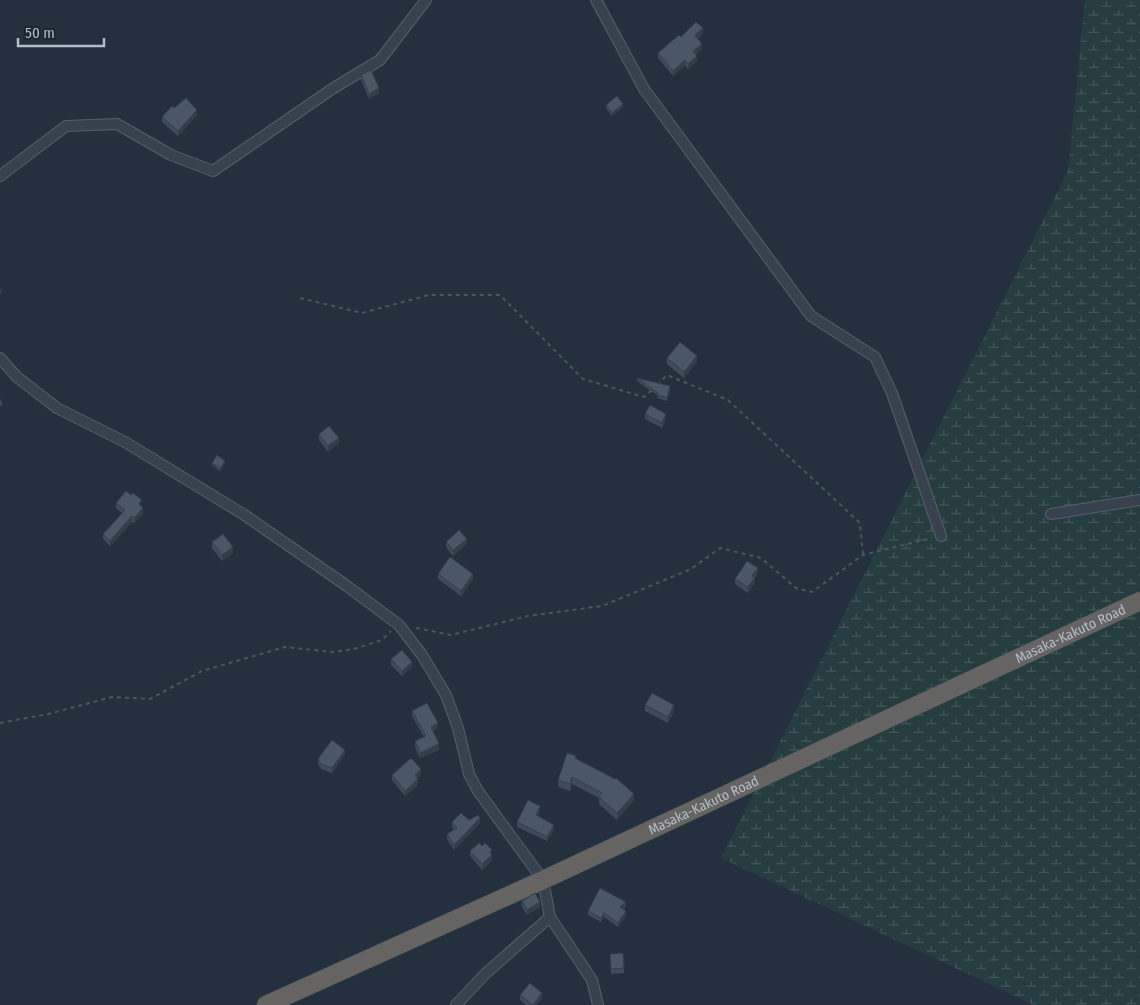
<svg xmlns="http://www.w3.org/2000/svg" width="1140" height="1005" font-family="'Fira Sans Condensed',sans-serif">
	<defs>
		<pattern id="wetland-marsh" width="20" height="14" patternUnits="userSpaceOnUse" patternTransform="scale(1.25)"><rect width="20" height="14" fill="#263d3f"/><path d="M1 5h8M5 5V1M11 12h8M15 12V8" fill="none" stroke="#435759"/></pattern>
	</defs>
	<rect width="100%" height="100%" fill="#24303e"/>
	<polygon fill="url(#wetland-marsh)" points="1085,0 1140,0 1140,1005 1034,1005 721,858 1068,171"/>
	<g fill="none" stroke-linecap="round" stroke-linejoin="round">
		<g stroke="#56606c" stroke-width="12">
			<g id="minor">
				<polyline points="596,0 644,89 811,316 875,357 892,393 941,536"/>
				<polyline points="0,176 66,126 117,124 171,155 213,171 332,89 380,60 426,0"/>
				<polyline points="0,358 17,377 57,408 125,442 243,514 347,586 399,625 422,655 446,695 458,728 469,774 478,791 543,880 550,917 592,980 598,1005"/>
				<polyline points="1051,514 1140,500"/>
				<polyline points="456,1005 485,974 550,917"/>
			</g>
		</g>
		<g stroke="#434d59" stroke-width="19">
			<g id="trunk">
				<path id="s1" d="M 266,1005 L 543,880 L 1140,601"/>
			</g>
		</g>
		<g stroke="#445a5c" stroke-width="2" stroke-dasharray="4 4" stroke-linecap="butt">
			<polyline points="300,298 362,313 429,295 500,295 583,379 644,397 652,390"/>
			<polyline points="657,385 667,375 728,400 860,523 863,555"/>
			<polyline points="416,628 451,635 528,616 602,606 691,569 720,548 761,558 796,588 812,592 863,555 932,538"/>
			<polyline points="0,723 48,714 112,697 150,699 202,671 285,647 333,652 354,649 382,640 391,631"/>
		</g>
		<use href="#minor" stroke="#38424e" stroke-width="10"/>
		<use href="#trunk" stroke="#656462" stroke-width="18"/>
	</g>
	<g fill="#404b59">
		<polygon points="703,33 698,38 702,49 696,54 697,61 688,69 685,65 673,76 658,58 658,53 681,37"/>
		<polygon points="361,75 379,93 369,99 361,80"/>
		<polygon points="606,105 623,107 612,116 606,108"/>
		<polygon points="174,108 197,115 178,136 162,122 162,117"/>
		<polygon points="667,358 697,361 684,378 667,364"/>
		<polygon points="637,378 670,389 667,401 657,398 657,395 637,381"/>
		<polygon points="645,414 666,419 662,428 645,419"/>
		<polygon points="319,434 339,443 328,452 319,440"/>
		<polygon points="212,463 225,463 220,471 212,465"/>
		<polygon points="116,503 142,506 143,513 134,523 132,522 110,546 103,539 103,534 122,513 116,508"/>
		<polygon points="212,542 233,553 222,561 212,548"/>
		<polygon points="446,542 467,544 453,556 446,547"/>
		<polygon points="758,573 755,578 755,582 748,593 735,584 735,579"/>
		<polygon points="438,574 473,579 461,596 438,579"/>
		<polygon points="391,659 412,667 402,676 391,665"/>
		<polygon points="645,705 674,711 668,723 645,711"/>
		<polygon points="412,711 438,728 433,731 439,750 420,758 415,747 415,741 424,737 412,716"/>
		<polygon points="345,754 332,773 321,769 318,764 318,759"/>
		<polygon points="576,758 634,800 617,820 599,804 599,798 572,784 570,791 558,787 558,780"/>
		<polygon points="392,775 421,775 417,778 418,785 405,796 392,780"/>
		<polygon points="540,811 538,816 554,830 547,841 517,827 517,822"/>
		<polygon points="452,822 480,823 454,850 447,839 447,834 454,830 452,827"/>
		<polygon points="482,846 492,854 492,860 482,870 470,856 470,851"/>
		<polygon points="522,901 540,907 527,915 522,907"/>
		<polygon points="626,907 623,909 626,916 618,927 604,917 601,922 588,915 588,911"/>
		<polygon points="610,954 624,968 624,973 611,974"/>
		<polygon points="520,995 542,998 536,1005 526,1005 520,1000"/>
	</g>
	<g fill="#343d48">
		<polygon points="703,28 703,33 695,40 695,35"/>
		<polygon points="702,44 702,49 693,56 693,51"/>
		<polygon points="697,56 697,61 688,69 688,64"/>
		<polygon points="685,60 685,65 673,76 673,71"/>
		<polygon points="379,88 379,93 369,99 369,94"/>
		<polygon points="623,104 623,107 612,116 612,113"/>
		<polygon points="197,110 197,115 178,136 178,131"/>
		<polygon points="2,288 2,294 0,294 0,289"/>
		<polygon points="697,356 697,361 684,378 684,372"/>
		<polygon points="666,414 666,419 662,428 662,423"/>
		<polygon points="339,438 339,443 328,452 328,446"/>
		<polygon points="225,461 225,463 220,471 220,468"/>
		<polygon points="143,508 143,513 134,523 134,518"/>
		<polygon points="132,516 132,522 110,546 110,541"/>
		<polygon points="467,539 467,544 453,556 453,550"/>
		<polygon points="233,547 233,553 222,561 222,555"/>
		<polygon points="758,568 758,573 755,578 755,582 748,593 748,587 752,576"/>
		<polygon points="473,574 473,579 461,596 461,591"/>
		<polygon points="412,662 412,667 402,676 402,671"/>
		<polygon points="674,705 674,711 668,723 668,717"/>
		<polygon points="438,723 438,728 431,732 431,727"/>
		<polygon points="439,744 439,750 420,758 420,753"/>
		<polygon points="345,750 345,754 332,773 332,768"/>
		<polygon points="421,769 421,775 415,780 415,775"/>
		<polygon points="572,777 572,784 570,791 570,784"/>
		<polygon points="418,779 418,785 405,796 405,791"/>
		<polygon points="634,794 634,800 617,820 617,813"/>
		<polygon points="540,806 540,811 536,820 536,815"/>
		<polygon points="480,818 480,823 454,850 454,845"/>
		<polygon points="554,825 554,830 547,841 547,837"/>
		<polygon points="492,855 492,860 482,870 482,864"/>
		<polygon points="540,902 540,907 527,915 527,910"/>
		<polygon points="626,902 626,907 620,912 620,907"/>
		<polygon points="626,911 626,916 618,927 618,923"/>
		<polygon points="604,913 604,917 601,922 601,918"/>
		<polygon points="542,993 542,998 536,1005 533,1005"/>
	</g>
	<g fill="#4a5767" stroke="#343d48">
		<polygon points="696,22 703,28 695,35 702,44 693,51 697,56 688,64 685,60 673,71 658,53 679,35 681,37"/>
		<polygon points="371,70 379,88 369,94 361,75"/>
		<polygon points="617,96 623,104 612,113 606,105"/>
		<polygon points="186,98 197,110 178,131 162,117 172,106 174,108"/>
		<polygon points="680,342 697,356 684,372 667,358"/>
		<polygon points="637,378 670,386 667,398 657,395 658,393"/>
		<polygon points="0,399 3,404 0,406"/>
		<polygon points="650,405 666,414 662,423 645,414"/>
		<polygon points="329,426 339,438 328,446 319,434"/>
		<polygon points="217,455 225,461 220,468 212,463"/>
		<polygon points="126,491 131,495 133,493 142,500 139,504 143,508 134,518 132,516 110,541 103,534 125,510 116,503"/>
		<polygon points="459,530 467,539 453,550 446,542"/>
		<polygon points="223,534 233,547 222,555 212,542"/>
		<polygon points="450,557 473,574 461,591 438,574"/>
		<polygon points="747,561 758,568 752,576 755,577 748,587 735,579"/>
		<polygon points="402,650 412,662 402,671 391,659"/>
		<polygon points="652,693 674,705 668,717 645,705"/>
		<polygon points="427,703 438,723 431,727 439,744 420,753 415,741 426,736 412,711"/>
		<polygon points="332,740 345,750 332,768 321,764 318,759"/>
		<polygon points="567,753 576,756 575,758 615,779 616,778 634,794 617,813 599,797 602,793 572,777 570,784 558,780"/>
		<polygon points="411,758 421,769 415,775 418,779 405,791 392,775"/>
		<polygon points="528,800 540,806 536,815 554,825 547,837 517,822"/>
		<polygon points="461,813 469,820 478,815 480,818 454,845 447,834 457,828 452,822"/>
		<polygon points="479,843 482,846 485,843 492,850 490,852 492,855 482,864 470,851"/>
		<polygon points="600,888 626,902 620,907 626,911 618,923 604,913 601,918 588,911"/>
		<polygon points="535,893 540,902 527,910 522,901"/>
		<polygon points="623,953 624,968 611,969 610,954"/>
		<polygon points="530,983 542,993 533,1005 520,995"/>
	</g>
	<g text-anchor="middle" stroke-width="5" stroke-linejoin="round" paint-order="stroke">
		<g font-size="14" fill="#b4bdc9" stroke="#1d2733">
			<text dy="5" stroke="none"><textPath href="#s1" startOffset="886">Masaka-Kakuto Road</textPath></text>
			<text dy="5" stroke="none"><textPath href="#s1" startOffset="481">Masaka-Kakuto Road</textPath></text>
		</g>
	</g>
	<path d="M18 38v8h86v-8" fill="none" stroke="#b4bdc9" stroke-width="2.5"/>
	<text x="25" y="38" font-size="15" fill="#b4bdc9" stroke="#1d2733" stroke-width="4" paint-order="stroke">50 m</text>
</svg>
